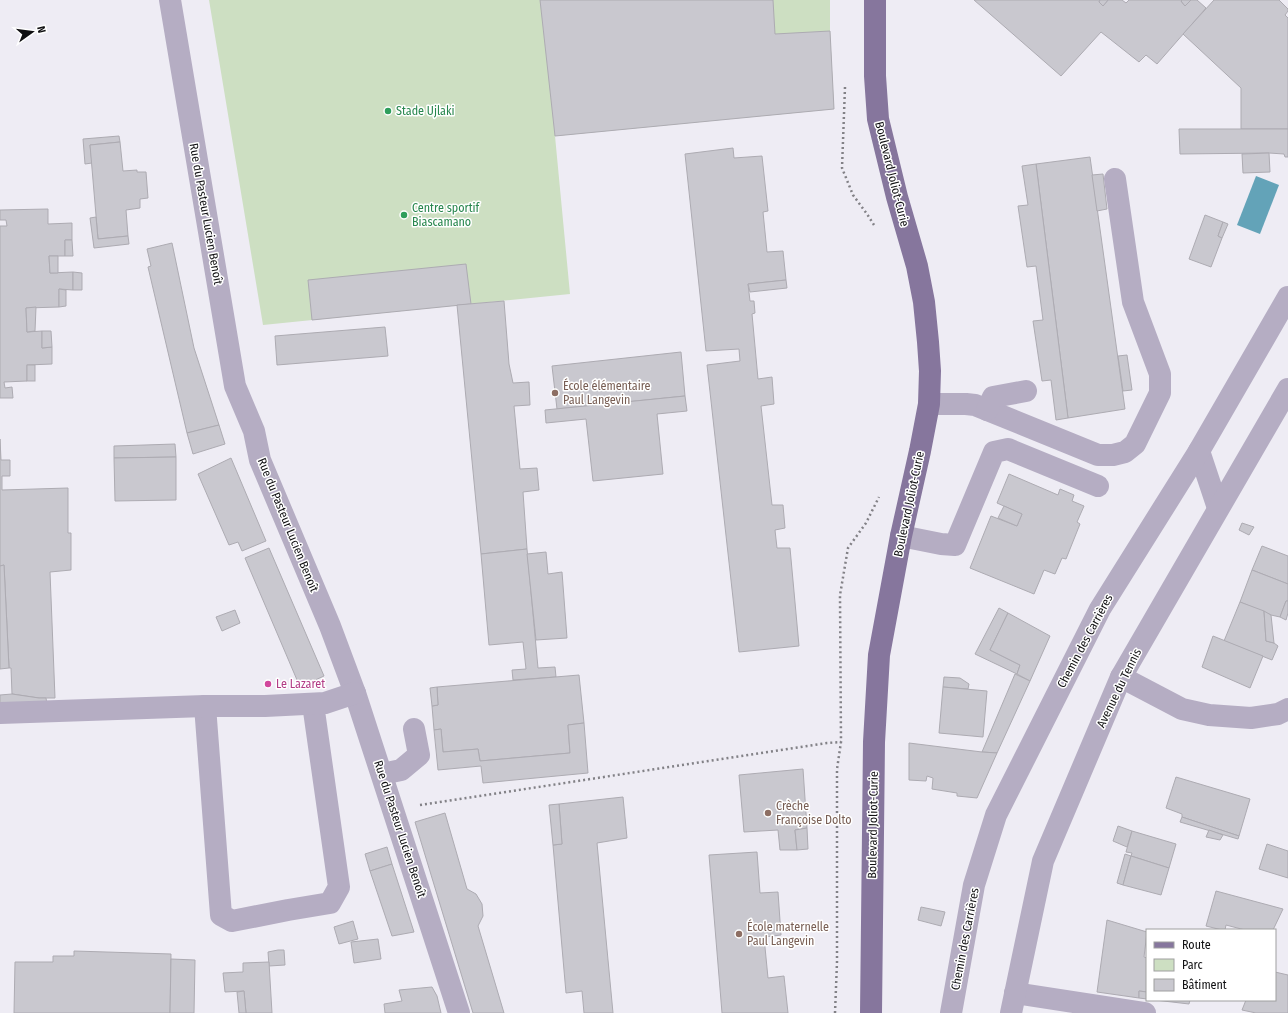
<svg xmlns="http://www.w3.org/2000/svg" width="1288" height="1013" font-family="'Fira Sans Condensed',sans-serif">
	<rect width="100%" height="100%" fill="#eeecf4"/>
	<polygon fill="#cddfc2" points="209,0 830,0 830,31 834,109 555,136 570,294 263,325"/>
	<polygon fill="#63a3b8" points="1256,176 1279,185 1260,234 1237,225"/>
	<g fill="#c9c8cf" stroke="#adabb2">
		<polygon points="540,0 773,0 775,34 830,31 834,109 555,136"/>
		<polygon points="974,0 1100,0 1099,2 1103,6 1108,0 1122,0 1126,3 1129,0 1182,0 1181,1 1185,6 1191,0 1197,0 1206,8 1157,64 1146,55 1139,62 1101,32 1061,76"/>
		<polygon points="1100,0 1108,0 1103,6 1099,2"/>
		<polygon points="1182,0 1191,0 1185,6 1181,1"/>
		<polygon points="1214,0 1279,0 1288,9 1288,11 1285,15 1288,18 1288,129 1241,129 1241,88 1183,34"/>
		<polygon points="1179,129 1288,129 1288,157 1285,157 1284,154 1269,153 1180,154"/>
		<polygon points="119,136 120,142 90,145 92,163 85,164 83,139"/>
		<polygon points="120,142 123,171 137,170 137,172 146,172 148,198 140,199 140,208 126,210 128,236 98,239 90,145"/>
		<polygon points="733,148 734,158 762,156 768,211 763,212 767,252 783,251 786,280 748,284 750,301 754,301 755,313 752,314 758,379 772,377 774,404 761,406 772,505 783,505 785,528 775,530 777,548 790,548 799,646 739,652 707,365 740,361 739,349 706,351 685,154"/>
		<polygon points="1269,153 1270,172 1243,173 1242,154"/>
		<polygon points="1090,157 1125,409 1068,418 1036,164"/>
		<polygon points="1036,164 1068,418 1056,420 1051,380 1042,381 1033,321 1043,320 1036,266 1027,267 1018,206 1028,205 1022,166"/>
		<polygon points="1103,174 1107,209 1097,211 1092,175"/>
		<polygon points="48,209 48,224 72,223 72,240 65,240 65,256 49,256 50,273 73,272 73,290 59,289 59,307 26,308 27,332 42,331 42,348 52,347 52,364 27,365 27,381 4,382 5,388 12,387 13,398 0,398 0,226 7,226 6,220 0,220 0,210"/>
		<polygon points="1205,215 1223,222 1218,236 1222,238 1211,267 1189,259"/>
		<polygon points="96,217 98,239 128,236 129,244 94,248 90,218"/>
		<polygon points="1223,222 1228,224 1222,238 1218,236"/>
		<polygon points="65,240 72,240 73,256 65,256"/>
		<polygon points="172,243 194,348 219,425 187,433 148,267 151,266 147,249"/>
		<polygon points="49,256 58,256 58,273 50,273"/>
		<polygon points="466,264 471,304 312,320 308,280"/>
		<polygon points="73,272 82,273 82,290 73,290"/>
		<polygon points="786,280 787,288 750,292 748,284"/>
		<polygon points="59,289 66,290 66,306 59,307"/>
		<polygon points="504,301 509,364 513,383 529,382 530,405 514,406 520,469 537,468 539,490 523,492 527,549 481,554 457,305"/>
		<polygon points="36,307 35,331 27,332 26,308"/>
		<polygon points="385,327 388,356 277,365 275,336"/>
		<polygon points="42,331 51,331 52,347 42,348"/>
		<polygon points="681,352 685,396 557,409 552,366"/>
		<polygon points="1127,355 1132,390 1123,391 1118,356"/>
		<rect x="27" y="365" width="8" height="16"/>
		<polygon points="685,396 687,411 657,414 663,474 593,481 586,419 546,423 545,410"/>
		<polygon points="219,425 225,444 193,454 187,433"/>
		<polygon points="0,439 1,460 10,460 10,476 2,476 2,490 68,488 68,533 71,533 71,570 50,572 55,698 39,698 12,694 11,668 9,668 4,565 0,566"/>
		<polygon points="175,444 176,457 114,458 114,446"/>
		<polygon points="176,457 176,500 115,501 114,458"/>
		<polygon points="231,458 266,541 242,551 238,542 229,545 198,474"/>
		<polygon points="1009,474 1058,495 1060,489 1074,495 1072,501 1084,506 1077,522 1080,524 1066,559 1062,558 1055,574 1044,570 1034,594 970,568 991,516 1017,526 1022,514 997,503"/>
		<polygon points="1004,506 1022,514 1017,526 998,518"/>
		<polygon points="1242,523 1254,527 1249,535 1239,530"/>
		<polygon points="1262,546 1288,556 1288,584 1252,570"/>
		<polygon points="269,548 324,676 300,687 245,558"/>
		<polygon points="527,549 538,668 555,667 556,677 513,680 512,670 526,669 523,642 489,645 481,554"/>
		<polygon points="546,552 548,574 562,572 567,638 536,640 527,554"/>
		<polygon points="4,565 9,668 0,669 0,566"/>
		<polygon points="1252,570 1288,584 1288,601 1286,601 1280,617 1271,615 1240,602"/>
		<polygon points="1286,601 1288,601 1288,613 1286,620 1280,617"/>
		<polygon points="1240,602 1264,611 1266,641 1274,643 1278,646 1272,660 1224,641"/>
		<polygon points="999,608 1008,613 990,650 1020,665 1017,674 975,654"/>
		<polygon points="235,610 240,623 222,631 216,617"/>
		<polygon points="1264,611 1271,615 1274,643 1266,641"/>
		<polygon points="1008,613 1050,636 1030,681 1017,674 1020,665 990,650"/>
		<polygon points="1213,636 1263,656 1250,688 1202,667"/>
		<polygon points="1015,674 1030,681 997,753 982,752"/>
		<polygon points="579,675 584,723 568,725 570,753 480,761 478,749 443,752 441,729 434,730 432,706 438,705 437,687"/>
		<polygon points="944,677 960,678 969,684 968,689 943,687"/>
		<polygon points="437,687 438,705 432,706 430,688"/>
		<polygon points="943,687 987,691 983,737 939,733"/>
		<polygon points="12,694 39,698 46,698 47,704 0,706 0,695"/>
		<polygon points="584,723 588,773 483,783 481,766 438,770 434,730 441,729 443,752 478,749 480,761 570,753 568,725"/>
		<polygon points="909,743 982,752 997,753 977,798 957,796 957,793 932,789 933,778 927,776 926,781 909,780"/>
		<polygon points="803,769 807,828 795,830 797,850 780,850 778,830 744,832 739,775"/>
		<polygon points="1176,777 1250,799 1239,836 1182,817 1182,814 1166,808"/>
		<polygon points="623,797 627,838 597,843 613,1013 584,1013 582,991 566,993 553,845 562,844 559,804"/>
		<polygon points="559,804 562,844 553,845 549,805"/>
		<polygon points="445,813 467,889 476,894 482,904 483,916 478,926 504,1013 473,1013 415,822"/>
		<polygon points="1182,817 1239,836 1238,839 1180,822"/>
		<polygon points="1118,826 1132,831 1127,847 1113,841"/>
		<polygon points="807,828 808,849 797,850 795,830"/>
		<polygon points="1209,830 1223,835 1220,840 1206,837"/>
		<polygon points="1132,831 1176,844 1169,868 1131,856 1132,853 1126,852"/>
		<polygon points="1267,844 1288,851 1288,878 1259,869"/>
		<polygon points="387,847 392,864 370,871 365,854"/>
		<polygon points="757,852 760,893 778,892 781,935 764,937 768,978 784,976 788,1013 722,1013 709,855"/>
		<polygon points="1125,854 1131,856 1123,885 1117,883"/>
		<polygon points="1131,856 1169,868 1161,895 1123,885"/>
		<polygon points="392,864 414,932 392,936 370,871"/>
		<polygon points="1216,891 1283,909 1273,930 1245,930 1226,925 1225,930 1222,930 1206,926"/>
		<polygon points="921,907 945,912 941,926 918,920"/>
		<polygon points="1107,920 1147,932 1144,957 1147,958 1147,992 1139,991 1139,998 1097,992"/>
		<polygon points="353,921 358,939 339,944 334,927"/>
		<polygon points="378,939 381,959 354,963 351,942"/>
		<polygon points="278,950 284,950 285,965 269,966 268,952"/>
		<polygon points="74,951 171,954 170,1013 14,1013 15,962 53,962 53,956 74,956"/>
		<polygon points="171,959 195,960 194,1013 170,1013"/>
		<polygon points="269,962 272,1013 246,1013 244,991 225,992 223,973 243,972 243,963"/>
		<polygon points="1275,972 1288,975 1288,1013 1256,1013 1242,1010 1246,1000 1275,1000"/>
		<polygon points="432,987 437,996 441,1013 385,1013 384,1004 402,1001 399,990"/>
		<polygon points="244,991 246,1013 239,1013 237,992"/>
		<polygon points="1139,991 1147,992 1147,999 1139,998"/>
		<polygon points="1155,1000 1190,1000 1189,1004"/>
	</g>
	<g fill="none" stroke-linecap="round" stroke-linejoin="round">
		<g stroke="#828186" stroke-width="2.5" stroke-dasharray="2 3" stroke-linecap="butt">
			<polyline points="845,87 842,168 853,195 867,214 874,225"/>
			<polyline points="420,805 827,743 841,742"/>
			<polyline points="835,1013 837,962 837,769 841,742 840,595 848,548 866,523 879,497"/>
		</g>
		<g stroke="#b5adc3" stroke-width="22">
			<polyline points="170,0 235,386 254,431 260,460 330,626 355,693 459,1013"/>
			<polyline points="929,404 966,404 975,405 1098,455 1113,455 1125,452 1135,444 1160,393 1160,374 1133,302 1115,179"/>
			<polyline points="987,410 993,397 1026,391"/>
			<polyline points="1199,451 1218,508"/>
			<polyline points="901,536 941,544 955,545 994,452 1008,449 1098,486"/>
			<polyline points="1121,677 1182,709 1209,715 1251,718 1278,714 1288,709"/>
			<polyline points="205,706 221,915 232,921 288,910 330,903 339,887 313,704"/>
			<polyline points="0,713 205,706 265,706 325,703 355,693"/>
			<polyline points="382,774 401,770 419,755 414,729"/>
			<polyline points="1015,993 1145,1013"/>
			<polyline points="951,1013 974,885 996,815 1100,609 1199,451 1288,297"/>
			<polyline points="1011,1013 1043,861 1121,677 1288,389"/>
		</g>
		<polyline stroke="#86769d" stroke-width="22" points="871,1013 874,742 879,655 901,536 920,451 929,404 930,371 928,342 924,302 917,266 897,197 878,119 875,76 875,0"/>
	</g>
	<g fill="#2e9e5b" stroke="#fff" stroke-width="1.5">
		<circle cx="388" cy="111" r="4"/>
		<circle cx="404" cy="215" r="4"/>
	</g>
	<g fill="#8d6e63" stroke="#fff" stroke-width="1.5">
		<circle cx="555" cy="393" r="4"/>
		<circle cx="768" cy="813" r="4"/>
		<circle cx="739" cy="934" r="4"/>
	</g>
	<circle fill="#d1479c" stroke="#fff" stroke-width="1.5" cx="268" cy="684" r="4"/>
	<g text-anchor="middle" stroke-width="3" stroke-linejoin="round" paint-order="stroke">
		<g font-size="12" fill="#27864d" stroke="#fff" text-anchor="start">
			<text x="396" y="115">Stade Ujlaki</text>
			<text x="412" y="212">Centre sportif<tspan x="412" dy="14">Biascamano</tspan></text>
		</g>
		<g font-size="12" fill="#0f0f11" stroke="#fff">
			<text transform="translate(892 174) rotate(76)" y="4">Boulevard Joliot-Curie</text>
			<text transform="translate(206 214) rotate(80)" y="4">Rue du Pasteur Lucien Benoît</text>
			<text transform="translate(909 504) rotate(-78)" y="4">Boulevard Joliot-Curie</text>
			<text transform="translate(288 525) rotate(68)" y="4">Rue du Pasteur Lucien Benoît</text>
			<text transform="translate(1085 641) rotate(-62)" y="4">Chemin des Carrières</text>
			<text transform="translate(1119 688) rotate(-64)" y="4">Avenue du Tennis</text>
			<text transform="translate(873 825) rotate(-89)" y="4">Boulevard Joliot-Curie</text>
			<text transform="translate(400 829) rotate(72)" y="4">Rue du Pasteur Lucien Benoît</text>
			<text transform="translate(965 939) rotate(-79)" y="4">Chemin des Carrières</text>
		</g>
		<g font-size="12" fill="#785e54" stroke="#fff" text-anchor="start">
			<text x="563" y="390">École élémentaire<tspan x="563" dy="14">Paul Langevin</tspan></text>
			<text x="776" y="810">Crèche<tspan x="776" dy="14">Françoise Dolto</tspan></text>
			<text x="747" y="931">École maternelle<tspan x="747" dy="14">Paul Langevin</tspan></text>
		</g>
		<g font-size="12" fill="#b23c85" stroke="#fff" text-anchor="start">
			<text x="276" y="688">Le Lazaret</text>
		</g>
	</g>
	<rect x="1146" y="929" width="130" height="72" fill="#ffffff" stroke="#9f9fa0"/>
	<rect x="1154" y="942" width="20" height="6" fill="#86769d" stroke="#9f9fa0"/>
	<text x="1182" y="949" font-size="12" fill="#0f0f11">Route</text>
	<rect x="1154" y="959" width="20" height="12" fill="#cddfc2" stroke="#9f9fa0"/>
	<text x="1182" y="969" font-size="12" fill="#0f0f11">Parc</text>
	<rect x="1154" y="979" width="20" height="12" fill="#c9c8cf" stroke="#9f9fa0"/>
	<text x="1182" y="989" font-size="12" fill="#0f0f11">Bâtiment</text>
	<g transform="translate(32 32) rotate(76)" stroke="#ffffff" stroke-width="3" paint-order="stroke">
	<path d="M0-3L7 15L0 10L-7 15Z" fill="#0f0f11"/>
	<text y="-6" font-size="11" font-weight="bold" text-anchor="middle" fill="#0f0f11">N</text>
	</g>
</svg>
